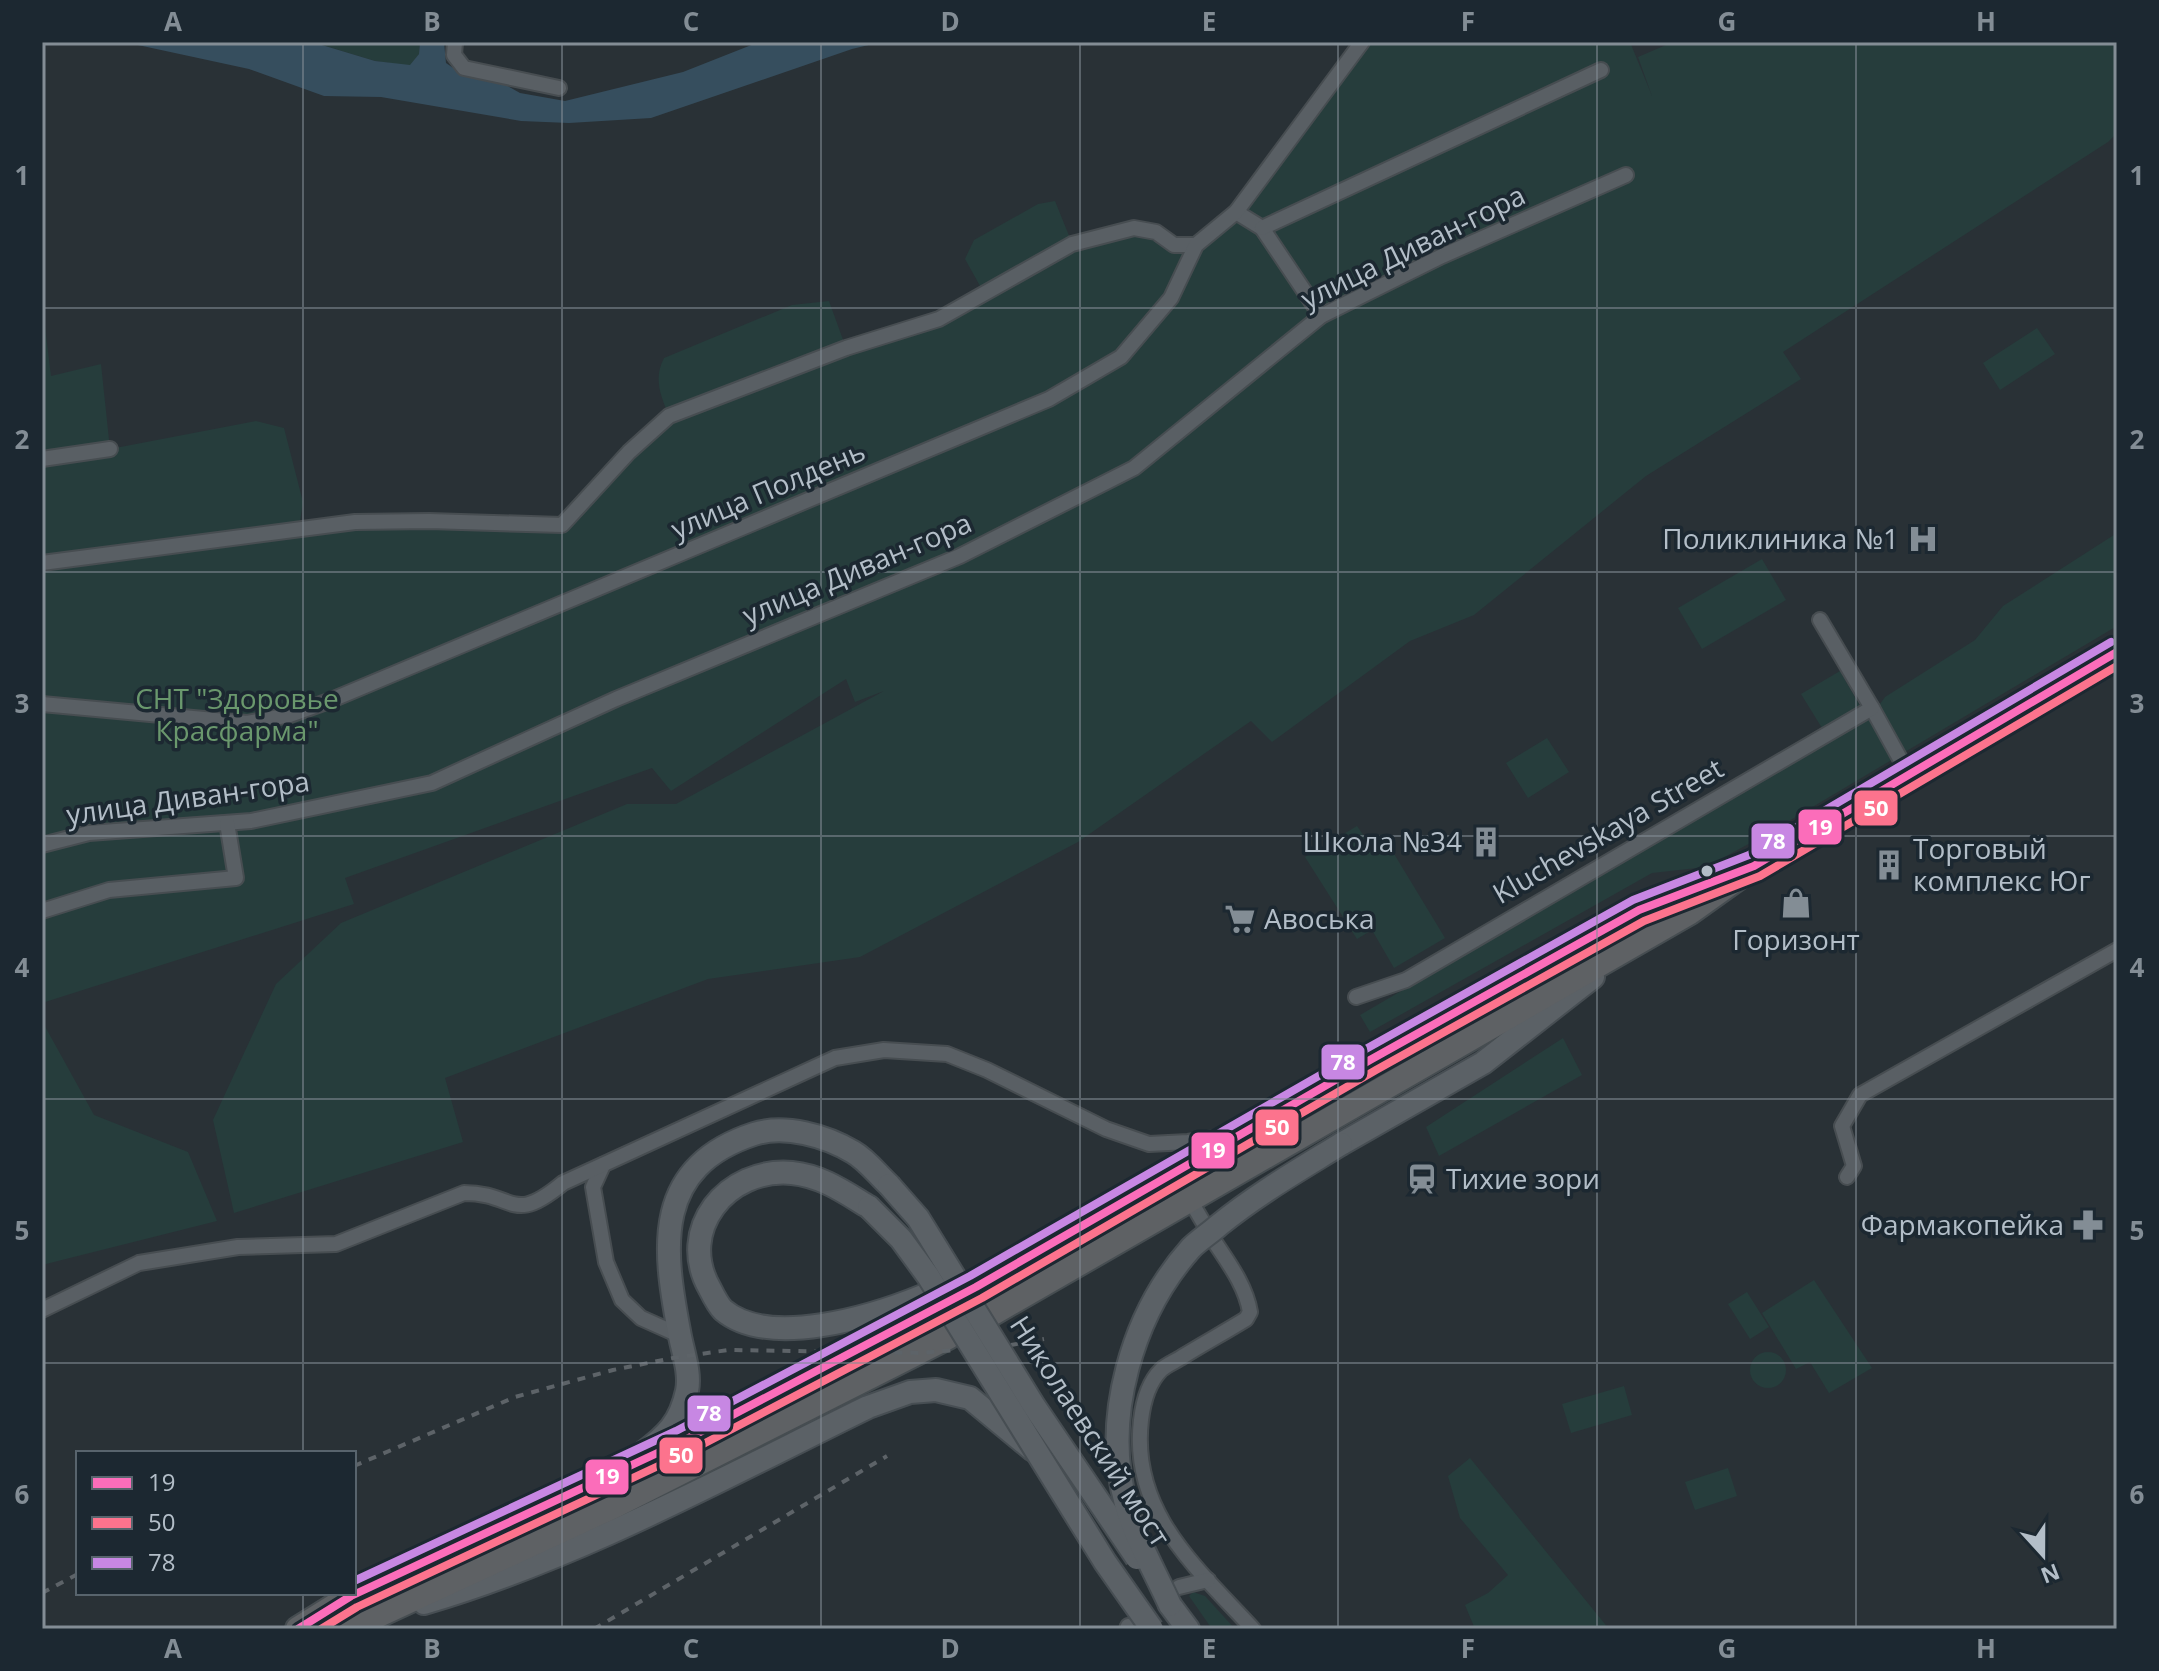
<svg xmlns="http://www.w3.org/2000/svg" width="2159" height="1671" font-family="'Open Sans',sans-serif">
	<rect width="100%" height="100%" fill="#293136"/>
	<g fill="#263d3c">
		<polygon points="312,42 420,42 419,54 410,66 375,61"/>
		<path d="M 1362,42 L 1630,42 L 1652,96 L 1638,57 L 1673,42 L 2117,42 L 2117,133 L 2108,142 L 1783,352 L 1801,379 L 1646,476 L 1474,615 L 1410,641 L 1272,742 L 1251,721 L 1078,842 L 860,957 L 708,979 L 445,1078 L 463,1142 L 234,1213 L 213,1120 L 276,984 L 341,923 L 627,804 L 676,804 L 884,691 L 855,702 L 846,679 L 671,791 L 652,768 L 345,878 L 354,904 L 42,1003 L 42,302 L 51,376 L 101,364 L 110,449 L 256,421 L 284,428 L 303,502 L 299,528 L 561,525 L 669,416 C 661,396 653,379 664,358 L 792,305 L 829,301 L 846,348 L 939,319 L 984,293 L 965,259 L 974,240 L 1038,204 L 1055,201 L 1072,243 L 1134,228 L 1196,245 L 1236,212 Z"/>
		<polygon points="2037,328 2055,354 2000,390 1983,363"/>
		<polygon points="2117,533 2117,626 1767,834 1706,867 1652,873 1370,1032 1360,1015 1870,718 1885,697 1975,640 2003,606"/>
		<polygon points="1762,559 1786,600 1702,649 1678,608"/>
		<polygon points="1840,671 1860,706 1822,728 1801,694"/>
		<polygon points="1547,738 1569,772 1528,798 1506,763"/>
		<polygon points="1357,826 1368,842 1382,834 1445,938 1394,968 1372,930 1357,939 1305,857"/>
		<polygon points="42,1021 94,1115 188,1152 217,1221 42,1265"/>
		<polygon points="1563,1038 1582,1075 1439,1156 1426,1127"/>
		<polygon points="1814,1280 1872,1368 1829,1393 1810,1362 1796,1369 1762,1313"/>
		<polygon points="1747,1292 1769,1327 1750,1339 1728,1304"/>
		<circle cx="1768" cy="1370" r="18"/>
		<polygon points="1624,1386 1632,1415 1571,1433 1562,1404"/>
		<polygon points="1470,1458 1609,1629 1475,1629 1465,1605 1488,1593 1508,1575 1460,1518 1448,1476"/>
		<polygon points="1728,1468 1737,1496 1695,1510 1685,1482"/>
		<polygon points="1193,1592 1205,1596 1235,1629 1212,1629 1189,1596"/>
	</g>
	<polygon fill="#364e5e" points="124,42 312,42 375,61 410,65 419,54 420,42 444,42 446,63 462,74 506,85 520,93 565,101 683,72 759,42 881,42 852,49 651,118 569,123 521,121 381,97 324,96 249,69"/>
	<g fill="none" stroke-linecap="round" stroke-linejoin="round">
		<g stroke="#474d51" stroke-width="18">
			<g id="street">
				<polyline points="455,42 454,55 464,68 559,88"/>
				<polyline points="1236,212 1262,228 1321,316"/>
				<polyline points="1262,228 1601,70"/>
				<polyline points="42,459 110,449"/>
				<polyline points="42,563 355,522 429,521 562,525 629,452 669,416 846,348 939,319 1072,244 1134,228 1156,232 1174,245 1196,245"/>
				<polyline points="42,704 247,723 290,715 329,701 1049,399 1121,357 1171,298 1196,245 1236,212 1362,42"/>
				<polyline points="1872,708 1909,775"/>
				<polyline points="42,845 89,833 251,821 432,783 616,699 960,556 1134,468 1321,316 1442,256 1626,175"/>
				<polyline points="42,911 109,890 236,878 227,823"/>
				<polyline points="1356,997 1406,980 1872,708 1820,620"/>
				<polyline points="603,1165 593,1187 606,1262 622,1300 641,1318 679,1335"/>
				<polyline points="1847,1177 1854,1166 1842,1126 1860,1095 2117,950"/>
				<polyline points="1190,1200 1203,1222"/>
				<path d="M 1216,1244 C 1230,1265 1246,1287 1250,1312 L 1246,1319 C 1225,1332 1203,1344 1182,1357 C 1176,1361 1166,1365 1161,1370 C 1148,1383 1143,1403 1141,1420 C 1130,1512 1196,1567 1253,1629"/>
				<path d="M 42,1310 L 139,1263 L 238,1247 L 336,1244 L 464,1193 C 516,1193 511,1226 563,1183 L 835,1058 L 884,1050 L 947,1054 L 987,1070 L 1106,1129 L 1149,1144 L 1188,1142 L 1227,1136"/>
				<polyline points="1179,1587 1208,1580"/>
				<polyline points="1127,1629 1128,1626"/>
			</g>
		</g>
		<g stroke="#474e53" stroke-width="26">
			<g id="primary">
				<polyline points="1341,1144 1483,1063 1593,977"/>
				<path d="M 869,1207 C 844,1192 822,1176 792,1173 C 727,1167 676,1230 710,1289 C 713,1295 718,1305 723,1310 C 769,1349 874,1316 923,1296"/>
				<path d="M 643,1453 C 667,1435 680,1423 687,1391 C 691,1372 682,1350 679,1331 C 663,1247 653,1167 754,1134 C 785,1124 826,1136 853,1152 C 867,1160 878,1175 889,1185"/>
				<path d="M 424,1603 C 580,1557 723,1478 868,1407 L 910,1392 L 936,1390 L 970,1398 L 1033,1450"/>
				<polyline points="1170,1605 1188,1629"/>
			</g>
		</g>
		<g stroke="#464d51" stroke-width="28">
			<g id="highway">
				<polyline points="976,1287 1370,1060 1639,910 1722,878"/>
				<polyline points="991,1314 1690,912 1760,862 2117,652"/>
				<polyline points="298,1629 351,1596 681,1442 931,1311"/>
				<polyline points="348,1629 616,1505 948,1337"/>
			</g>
		</g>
		<use href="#street" stroke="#595f64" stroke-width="14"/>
		<use href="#primary" stroke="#5b6166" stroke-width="22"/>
		<use href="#highway" stroke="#5e6164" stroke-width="24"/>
		<g stroke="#5d6368" stroke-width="4" stroke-dasharray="8 8" stroke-linecap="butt">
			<polyline points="1011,1345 1044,1339"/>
			<polyline points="354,1466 515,1397 613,1370 673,1358 728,1350 919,1353 956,1350"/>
			<polyline points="42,1593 78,1574"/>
			<polyline points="594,1629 887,1456"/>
		</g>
		<g stroke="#474e53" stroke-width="26" stroke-linecap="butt">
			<g id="primary-bridge">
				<polyline points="889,1185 918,1218 1034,1406 1137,1558"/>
				<polyline points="869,1207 901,1239 928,1276 1105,1562 1152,1629"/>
				<path d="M 1170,1605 C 1155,1572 1136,1539 1126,1504 C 1102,1418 1132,1314 1191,1248 C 1199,1240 1210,1233 1219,1225 C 1257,1194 1299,1170 1341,1144"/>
			</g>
		</g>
		<use href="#primary-bridge" stroke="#5b6166" stroke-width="22"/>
		<g stroke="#1c2831" stroke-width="14">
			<polyline id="bus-1" points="298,1629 351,1596 681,1442 976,1287 1370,1060 1639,910 1754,866 2117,652"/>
		</g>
		<g stroke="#1c2831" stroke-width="14">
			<polyline id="bus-2" points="321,1629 357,1607 686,1453 982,1298 1376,1070 1644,921 1760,876 2117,666"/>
		</g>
		<g stroke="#1c2831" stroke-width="14">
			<polyline id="bus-3" points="354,1581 676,1431 970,1276 1364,1050 1633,900 1749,855 2111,642"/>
		</g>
		<use href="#bus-1" stroke="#fb6dba" stroke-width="8"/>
		<use href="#bus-2" stroke="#fc738d" stroke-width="8"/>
		<use href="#bus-3" stroke="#c787e3" stroke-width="8"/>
	</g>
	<path fill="none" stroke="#838d95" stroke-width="2" stroke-opacity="0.55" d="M 303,42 L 303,1453M 562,42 L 562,1629M 821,42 L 821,1629M 1080,42 L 1080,1629M 1338,42 L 1338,1629M 1597,42 L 1597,1629M 1856,42 L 1856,1629M 42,308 L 2117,308M 42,572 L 2117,572M 42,836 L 2117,836M 42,1099 L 2117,1099M 42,1363 L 2117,1363M 303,1593 L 303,1629"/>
	<defs>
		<g id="hospital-bare" transform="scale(2.4)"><path d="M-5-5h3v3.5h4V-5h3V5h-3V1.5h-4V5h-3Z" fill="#838d95" stroke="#1c2831" stroke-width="2.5" paint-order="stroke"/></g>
		<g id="building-bare" transform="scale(2.4)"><path d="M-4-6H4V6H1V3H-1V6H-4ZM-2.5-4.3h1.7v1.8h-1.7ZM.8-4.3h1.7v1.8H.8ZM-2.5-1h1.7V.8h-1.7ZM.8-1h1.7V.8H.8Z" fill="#838d95" stroke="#1c2831" stroke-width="2.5" paint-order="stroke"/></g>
		<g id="shop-bare" transform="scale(2.4)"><path d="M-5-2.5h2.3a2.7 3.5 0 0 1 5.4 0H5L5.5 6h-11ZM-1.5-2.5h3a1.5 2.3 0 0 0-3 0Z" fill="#838d95" stroke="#1c2831" stroke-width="2.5" paint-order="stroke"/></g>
		<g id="supermarket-bare" transform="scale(2.4)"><path d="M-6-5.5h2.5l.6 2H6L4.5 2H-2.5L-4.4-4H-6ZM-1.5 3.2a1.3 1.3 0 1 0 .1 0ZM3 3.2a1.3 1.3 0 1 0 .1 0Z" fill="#838d95" stroke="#1c2831" stroke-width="2.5" paint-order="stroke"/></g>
		<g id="station-bare" transform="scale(2.4)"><path d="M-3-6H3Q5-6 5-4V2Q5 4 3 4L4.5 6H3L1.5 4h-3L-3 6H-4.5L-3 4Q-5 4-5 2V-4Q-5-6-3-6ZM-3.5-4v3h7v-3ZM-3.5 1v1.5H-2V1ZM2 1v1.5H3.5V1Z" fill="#838d95" stroke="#1c2831" stroke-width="2.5" paint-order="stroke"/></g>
		<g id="pharmacy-bare" transform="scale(2.4)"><path d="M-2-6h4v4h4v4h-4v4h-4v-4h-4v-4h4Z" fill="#838d95" stroke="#1c2831" stroke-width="2.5" paint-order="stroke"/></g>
	</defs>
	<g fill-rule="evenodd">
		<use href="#hospital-bare" x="1923" y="539"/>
		<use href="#building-bare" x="1486" y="842"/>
		<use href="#building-bare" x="1889" y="865"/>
		<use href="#shop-bare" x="1796" y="903"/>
		<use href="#supermarket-bare" x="1240" y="919"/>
		<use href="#station-bare" x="1422" y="1179"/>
		<use href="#pharmacy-bare" x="2088" y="1225"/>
	</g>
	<circle fill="#b3bec8" stroke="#1c2831" stroke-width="3" cx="1707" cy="871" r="7"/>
	<g text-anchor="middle" stroke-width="7" stroke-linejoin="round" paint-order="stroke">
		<g font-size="28" fill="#b3bec8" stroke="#1c2831">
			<text transform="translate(1413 247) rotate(-26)" y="10">улица Диван-гора</text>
			<text transform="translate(768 490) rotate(-23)" y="10">улица Полдень</text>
			<text transform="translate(857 569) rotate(-23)" y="10">улица Диван-гора</text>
			<text transform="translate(188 798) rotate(-8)" y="10">улица Диван-гора</text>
			<text transform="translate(1608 831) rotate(-30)" y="10">Kluchevskaya Street</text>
			<text transform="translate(1090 1431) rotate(57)" y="10">Николаевский мост</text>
		</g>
		<g font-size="28" fill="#b3bec8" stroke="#1c2831" text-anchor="end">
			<text x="1899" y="549">Поликлиника №1</text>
			<text x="1462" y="852">Школа №34</text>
			<text x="1913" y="859" text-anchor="start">Торговый<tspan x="1913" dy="32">комплекс Юг</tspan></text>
			<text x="1264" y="929" text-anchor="start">Авоська</text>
			<text x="1796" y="950" text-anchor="middle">Горизонт</text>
			<text x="1446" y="1189" text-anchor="start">Тихие зори</text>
			<text x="2064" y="1235">Фармакопейка</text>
		</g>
		<g font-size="28" fill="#6a986d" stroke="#1c2831">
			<text x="237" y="709">СНТ "Здоровье<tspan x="237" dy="32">Красфарма"</tspan></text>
		</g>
	</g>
	<g stroke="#1c2831" stroke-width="3">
		<rect x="1853" y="789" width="46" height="38" rx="8" fill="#fc738d"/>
		<rect x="1797" y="808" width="46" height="38" rx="8" fill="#fb6dba"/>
		<rect x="1750" y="822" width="46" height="38" rx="8" fill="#c787e3"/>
		<rect x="1320" y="1043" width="46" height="38" rx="8" fill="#c787e3"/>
		<rect x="1254" y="1108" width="46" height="39" rx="8" fill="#fc738d"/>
		<rect x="1190" y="1131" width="46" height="39" rx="8" fill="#fb6dba"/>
		<rect x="686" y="1394" width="46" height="39" rx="8" fill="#c787e3"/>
		<rect x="658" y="1436" width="46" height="39" rx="8" fill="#fc738d"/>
		<rect x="584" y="1458" width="46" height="38" rx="8" fill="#fb6dba"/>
	</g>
	<g font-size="22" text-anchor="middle" font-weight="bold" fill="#fff">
		<text x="1876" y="816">50</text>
		<text x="1820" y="835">19</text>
		<text x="1773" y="849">78</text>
		<text x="1343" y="1070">78</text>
		<text x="1277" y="1135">50</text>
		<text x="1213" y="1158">19</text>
		<text x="709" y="1421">78</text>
		<text x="681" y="1463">50</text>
		<text x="607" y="1484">19</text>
	</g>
	<rect width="2159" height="1671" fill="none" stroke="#1c2831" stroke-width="88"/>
	<rect x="76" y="1451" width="280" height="144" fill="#1c2831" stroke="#58646d" stroke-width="2"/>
	<rect x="92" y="1477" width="40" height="12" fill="#fb6dba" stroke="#58646d" stroke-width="2"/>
	<text x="148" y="1491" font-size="24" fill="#b3bec8">19</text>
	<rect x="92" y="1517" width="40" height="12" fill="#fc738d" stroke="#58646d" stroke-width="2"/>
	<text x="148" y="1531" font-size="24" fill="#b3bec8">50</text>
	<rect x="92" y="1557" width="40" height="12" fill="#c787e3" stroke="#58646d" stroke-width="2"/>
	<text x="148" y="1571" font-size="24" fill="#b3bec8">78</text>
	<g transform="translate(2043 1555) rotate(159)" stroke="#1c2831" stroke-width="6" paint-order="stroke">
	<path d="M0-6L14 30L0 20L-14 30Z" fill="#b3bec8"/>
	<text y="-12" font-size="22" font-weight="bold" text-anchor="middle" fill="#b3bec8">N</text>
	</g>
	<rect x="44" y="44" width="2071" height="1583" fill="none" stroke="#838d95" stroke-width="3"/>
	<g font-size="26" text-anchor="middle" font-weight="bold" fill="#838d95">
		<text x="173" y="31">A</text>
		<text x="432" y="31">B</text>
		<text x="691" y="31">C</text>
		<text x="950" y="31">D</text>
		<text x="1209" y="31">E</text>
		<text x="1468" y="31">F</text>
		<text x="1727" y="31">G</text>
		<text x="1986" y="31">H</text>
		<text x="22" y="185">1</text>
		<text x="2137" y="185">1</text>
		<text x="22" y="449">2</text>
		<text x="2137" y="449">2</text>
		<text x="22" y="713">3</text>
		<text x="2137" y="713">3</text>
		<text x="22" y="977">4</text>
		<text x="2137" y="977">4</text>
		<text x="22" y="1240">5</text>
		<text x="2137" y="1240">5</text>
		<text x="22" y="1504">6</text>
		<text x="2137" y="1504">6</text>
		<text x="173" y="1658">A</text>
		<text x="432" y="1658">B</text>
		<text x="691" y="1658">C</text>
		<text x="950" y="1658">D</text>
		<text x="1209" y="1658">E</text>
		<text x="1468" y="1658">F</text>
		<text x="1727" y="1658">G</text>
		<text x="1986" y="1658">H</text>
	</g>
</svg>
